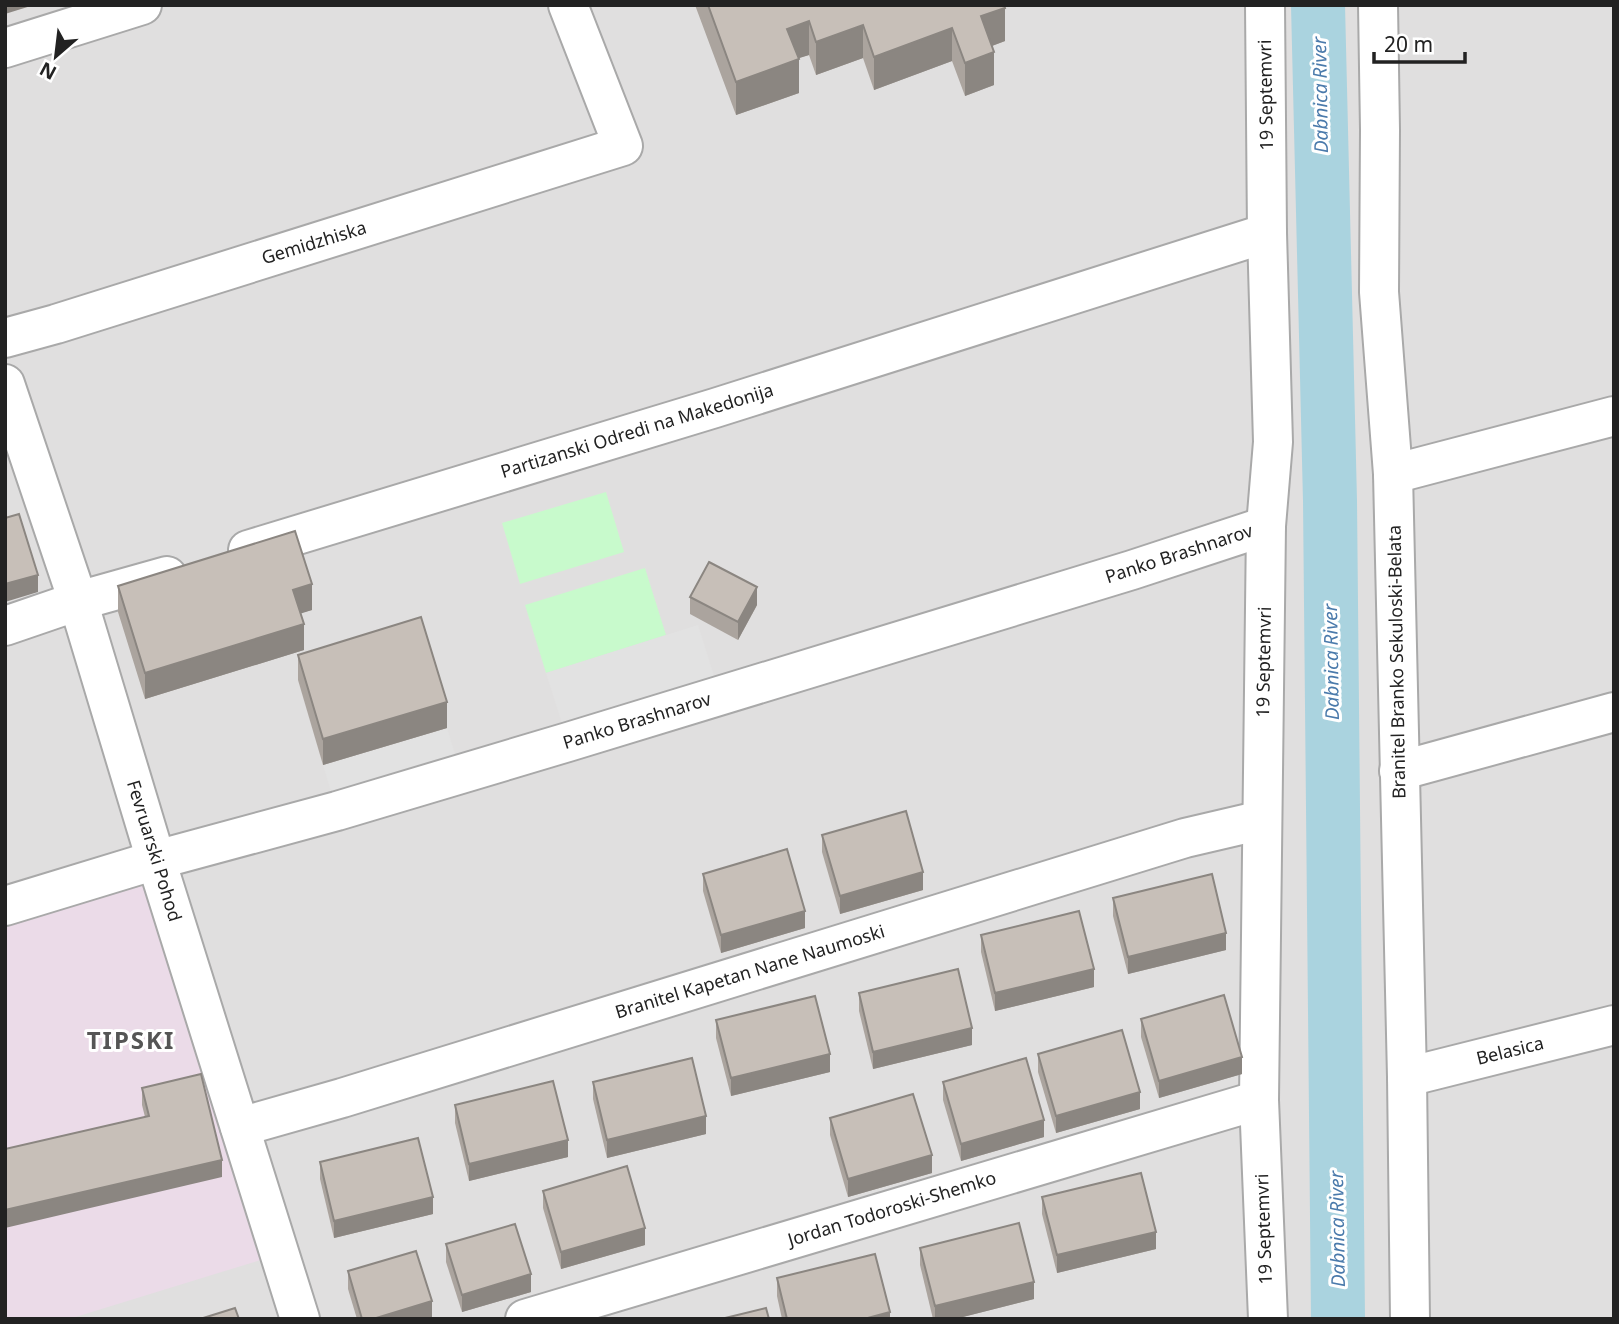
<svg xmlns="http://www.w3.org/2000/svg" width="1619" height="1324" font-family="'Noto Sans',sans-serif">
	<rect width="100%" height="100%" fill="#f2efe9"/>
	<rect fill="#e0dfdf" x="5" y="5" width="1609" height="1314"/>
	<polygon fill="#ebdbe8" points="156,860 280,1254 69,1319 5,1319 5,906"/>
	<g fill="#c8facc">
		<polygon points="606,492 624,552 520,584 502,523"/>
		<polygon points="645,568 666,635 546,673 525,605"/>
	</g>
	<g fill="#e2e2e2">
		<polygon points="698,625 720,695 568,742 546,673"/>
		<polygon points="447,728 461,774 337,811 323,765"/>
	</g>
	<g fill="none" stroke-linecap="round" stroke-linejoin="round">
		<polyline stroke="#aad3df" stroke-width="54" points="1318,5 1330,501 1338,1319"/>
		<g stroke="#a9a9a9" stroke-width="42">
			<g id="minor">
				<polyline points="1265,5 1267,233 1273,442 1266,526 1259,1100 1268,1319"/>
				<polyline points="1378,5 1380,130 1379,292 1393,474 1407,1077 1410,1319"/>
				<polyline points="5,48 142,5"/>
				<polyline points="5,338 56,324 623,146 568,5"/>
				<polyline points="5,384 78,601 156,860 300,1319"/>
				<polyline points="1393,474 1614,416"/>
				<polyline points="248,550 715,408 1267,233"/>
				<polyline points="5,626 78,601 167,576"/>
				<polyline points="1399,771 1614,712"/>
				<polyline points="5,906 156,860 337,811 568,742 1132,570 1266,526"/>
				<polyline points="1407,1077 1614,1025"/>
				<polyline points="240,1127 342,1098 1185,838 1262,820"/>
				<polyline points="525,1319 1259,1100"/>
			</g>
		</g>
		<use href="#minor" stroke="#fff" stroke-width="38"/>
	</g>
	<g fill="#aba49e">
		<polygon points="695,5 1004,5 1005,41 992,46 994,85 965,96 952,61 874,90 863,58 816,75 809,55 798,58 799,93 736,115"/>
		<polygon points="118,586 312,610 300,613 304,650 145,699 118,612"/>
		<polygon points="690,597 757,605 738,640 690,614"/>
		<polygon points="298,655 447,728 323,765 298,680"/>
		<polygon points="822,835 923,890 840,914 822,852"/>
		<polygon points="703,874 805,928 721,953 703,891"/>
		<polygon points="1113,898 1226,950 1128,974 1113,916"/>
		<polygon points="981,935 1094,987 995,1011 981,952"/>
		<polygon points="859,993 972,1045 873,1069 859,1011"/>
		<polygon points="1141,1019 1242,1074 1159,1098 1141,1037"/>
		<polygon points="716,1020 830,1072 731,1096 716,1038"/>
		<polygon points="1038,1054 1140,1109 1056,1133 1038,1072"/>
		<polygon points="593,1082 706,1134 607,1158 593,1099"/>
		<polygon points="943,1082 1044,1137 961,1161 943,1100"/>
		<polygon points="142,1088 222,1177 145,1117 142,1105"/>
		<polygon points="455,1105 568,1157 469,1181 455,1123"/>
		<polygon points="830,1118 932,1173 848,1197 830,1135"/>
		<polygon points="320,1162 433,1214 334,1238 320,1179"/>
		<polygon points="543,1191 645,1245 561,1269 543,1208"/>
		<polygon points="1042,1197 1156,1249 1057,1273 1042,1214"/>
		<polygon points="446,1244 531,1292 462,1312 446,1262"/>
		<polygon points="920,1248 1034,1299 955,1319 933,1319 920,1265"/>
		<polygon points="348,1271 432,1318 357,1319 348,1289"/>
		<polygon points="777,1278 890,1319 782,1319 777,1296"/>
	</g>
	<g fill="#8b8681">
		<polygon points="5,5 34,5 5,14"/>
		<polygon points="1005,8 1005,41 981,50 981,16"/>
		<polygon points="809,21 809,55 787,62 787,29"/>
		<polygon points="863,25 863,58 816,75 816,42"/>
		<polygon points="952,28 952,61 874,90 874,57"/>
		<polygon points="994,52 994,85 965,96 965,63"/>
		<polygon points="799,59 799,93 736,115 736,82"/>
		<polygon points="38,575 38,592 5,602 5,584"/>
		<polygon points="312,584 312,610 293,616 293,590"/>
		<polygon points="757,587 757,605 738,640 738,622"/>
		<polygon points="304,624 304,650 145,699 145,673"/>
		<polygon points="447,702 447,728 323,765 323,739"/>
		<polygon points="923,872 923,890 840,914 840,896"/>
		<polygon points="805,911 805,928 721,953 721,935"/>
		<polygon points="1226,933 1226,950 1128,974 1128,957"/>
		<polygon points="1094,969 1094,987 995,1011 995,993"/>
		<polygon points="972,1028 972,1045 873,1069 873,1052"/>
		<polygon points="830,1054 830,1072 731,1096 731,1078"/>
		<polygon points="1242,1057 1242,1074 1159,1098 1159,1081"/>
		<polygon points="1140,1092 1140,1109 1056,1133 1056,1116"/>
		<polygon points="706,1116 706,1134 607,1158 607,1140"/>
		<polygon points="1044,1120 1044,1137 961,1161 961,1144"/>
		<polygon points="568,1140 568,1157 469,1181 469,1164"/>
		<polygon points="932,1155 932,1173 848,1197 848,1179"/>
		<polygon points="222,1160 222,1177 5,1228 5,1210"/>
		<polygon points="433,1197 433,1214 334,1238 334,1221"/>
		<polygon points="645,1228 645,1245 561,1269 561,1252"/>
		<polygon points="1156,1232 1156,1249 1057,1273 1057,1255"/>
		<polygon points="531,1274 531,1292 462,1312 462,1295"/>
		<polygon points="1034,1282 1034,1299 955,1319 935,1319 935,1306"/>
		<polygon points="432,1301 432,1318 373,1319"/>
		<polygon points="890,1312 890,1319 864,1319"/>
	</g>
	<g fill="#c7bfb8" stroke="#8b8681" stroke-width="2">
		<polygon points="708,5 1004,5 1005,8 981,16 994,52 965,63 952,28 874,57 863,25 816,42 809,21 787,29 799,59 736,82"/>
		<polygon points="19,514 38,575 5,584 5,518"/>
		<polygon points="295,531 312,584 293,590 304,624 145,673 118,586"/>
		<polygon points="709,562 757,587 738,622 690,597"/>
		<polygon points="421,617 447,702 323,739 298,655"/>
		<polygon points="906,811 923,872 840,896 822,835"/>
		<polygon points="787,849 805,911 721,935 703,874"/>
		<polygon points="1212,874 1226,933 1128,957 1113,898"/>
		<polygon points="1079,911 1094,969 995,993 981,935"/>
		<polygon points="958,969 972,1028 873,1052 859,993"/>
		<polygon points="1224,995 1242,1057 1159,1081 1141,1019"/>
		<polygon points="815,996 830,1054 731,1078 716,1020"/>
		<polygon points="1122,1030 1140,1092 1056,1116 1038,1054"/>
		<polygon points="692,1058 706,1116 607,1140 593,1082"/>
		<polygon points="1026,1058 1044,1120 961,1144 943,1082"/>
		<polygon points="201,1074 222,1160 5,1210 5,1149 149,1116 142,1088"/>
		<polygon points="553,1081 568,1140 469,1164 455,1105"/>
		<polygon points="913,1094 932,1155 848,1179 830,1118"/>
		<polygon points="418,1138 433,1197 334,1221 320,1162"/>
		<polygon points="627,1166 645,1228 561,1252 543,1191"/>
		<polygon points="1141,1173 1156,1232 1057,1255 1042,1197"/>
		<polygon points="1019,1223 1034,1282 935,1306 920,1248"/>
		<polygon points="515,1224 531,1274 462,1295 446,1244"/>
		<polygon points="416,1251 432,1301 373,1319 362,1319 348,1271"/>
		<polygon points="875,1254 890,1312 864,1319 787,1319 777,1278"/>
		<polygon points="235,1308 239,1319 200,1319"/>
		<polygon points="766,1308 769,1319 721,1319"/>
	</g>
	<g text-anchor="middle" stroke-width="6" stroke-linejoin="round" paint-order="stroke">
		<g font-size="18" fill="#222" stroke="#fff">
			<text transform="translate(1266 95) rotate(-91)" y="6">19 Septemvri</text>
			<text transform="translate(314 243) rotate(-17)" y="6">Gemidzhiska</text>
			<text transform="translate(637 431) rotate(-17)" y="6">Partizanski Odredi na Makedonija</text>
			<text transform="translate(1179 554) rotate(-18)" y="6">Panko Brashnarov</text>
			<text transform="translate(1264 662) rotate(-89)" y="6">19 Septemvri</text>
			<text transform="translate(1397 662) rotate(-91)" y="6">Branitel Branko Sekuloski-Belata</text>
			<text transform="translate(637 721) rotate(-17)" y="6">Panko Brashnarov</text>
			<text transform="translate(154 851) rotate(73)" y="6">Fevruarski Pohod</text>
			<text transform="translate(750 972) rotate(-17)" y="6">Branitel Kapetan Nane Naumoski</text>
			<text transform="translate(1510 1051) rotate(-14)" y="6">Belasica</text>
			<text transform="translate(892 1209) rotate(-17)" y="6">Jordan Todoroski-Shemko</text>
			<text transform="translate(1264 1229) rotate(-92)" y="6">19 Septemvri</text>
		</g>
		<g font-size="19" font-style="italic" fill="#4a7aab" stroke="#fff">
			<text transform="translate(1320 95) rotate(-91)" y="7">Dabnica River</text>
			<text transform="translate(1331 662) rotate(-91)" y="7">Dabnica River</text>
			<text transform="translate(1337 1229) rotate(-91)" y="7">Dabnica River</text>
		</g>
		<g font-size="24" font-weight="bold" letter-spacing="2" fill="#555" stroke="#fff">
			<text x="131" y="1049">TIPSKI</text>
		</g>
	</g>
	<rect width="1619" height="1324" fill="none" stroke="#222222" stroke-width="14"/>
	<g transform="translate(56 56) rotate(208)" stroke="#ffffff" stroke-width="5" paint-order="stroke">
	<path d="M0-5L12 26L0 18L-12 26Z" fill="#222222"/>
	<text y="-10" font-size="19" font-weight="bold" text-anchor="middle" fill="#222222">N</text>
	</g>
	<path d="M1374 52v10h91v-10" fill="none" stroke="#222222" stroke-width="3.5"/>
	<text x="1384" y="52" font-size="21" fill="#222222" stroke="#ffffff" stroke-width="5" paint-order="stroke">20 m</text>
</svg>
